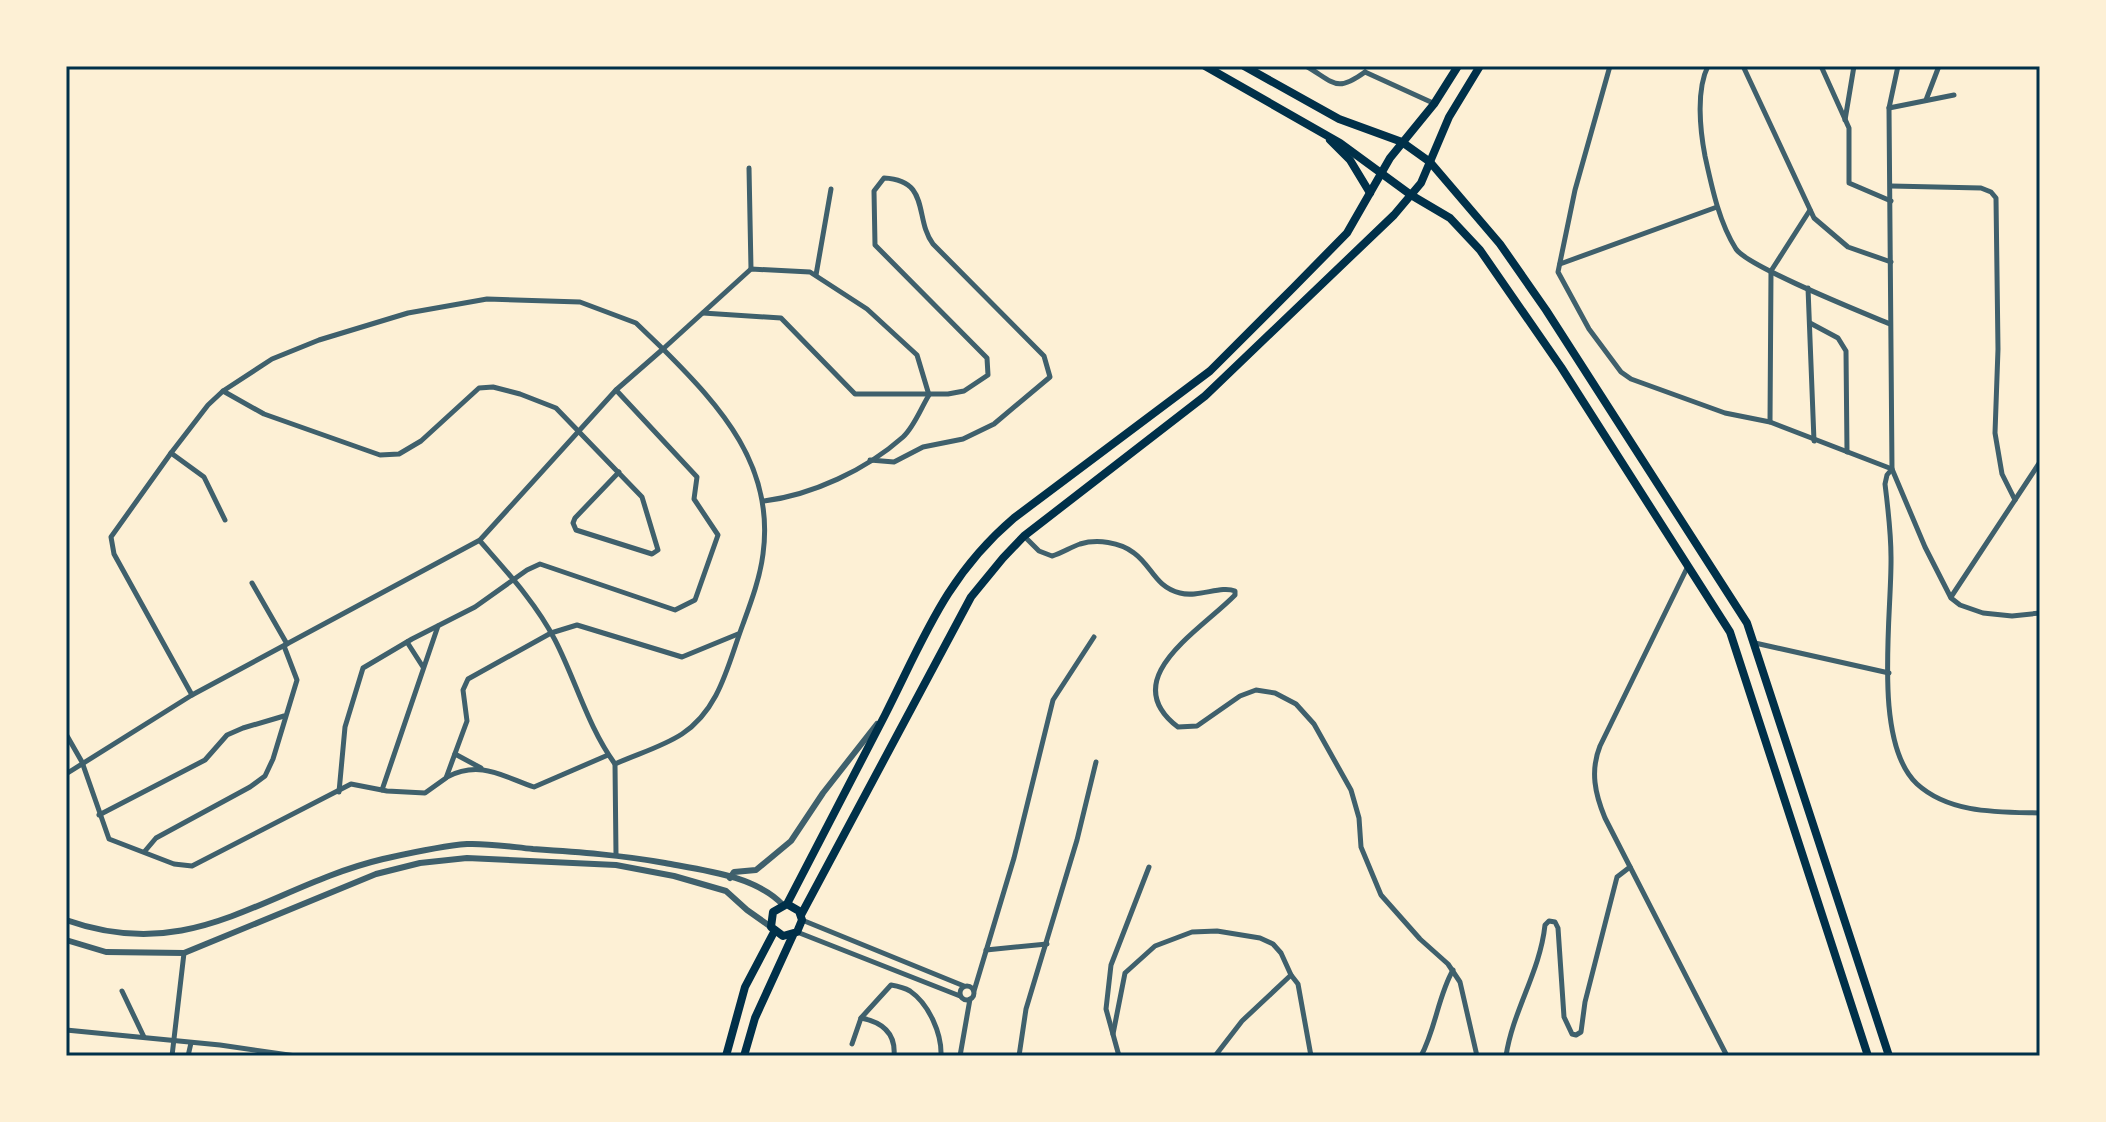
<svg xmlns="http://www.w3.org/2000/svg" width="2106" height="1122" font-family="Rubik,sans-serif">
	<rect width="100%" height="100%" fill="#fdf0d5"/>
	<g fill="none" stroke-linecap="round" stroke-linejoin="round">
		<g stroke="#3f606c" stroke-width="5">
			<path d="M 1306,66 C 1335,83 1336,93 1365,72"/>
			<path d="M 1610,66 L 1575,190 L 1558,272 L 1589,329 L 1621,372 L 1631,379 L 1725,413 L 1770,422 L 1892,469 L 1887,475 L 1885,484 C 1888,508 1891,533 1891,557 C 1892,615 1872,742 1917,784 C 1950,814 1999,812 2040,813"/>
			<path d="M 1708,66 C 1696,90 1700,130 1705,156 C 1712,188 1719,222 1736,249 C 1748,267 1864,313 1890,324"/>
			<polyline points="1743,66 1814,218 1848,247 1891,262"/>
			<polyline points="1821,66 1849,128 1849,183 1891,201"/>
			<polyline points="1898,66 1889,108 1892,469 1925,547 1951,598 1960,605 1983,613 2012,616 2040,613"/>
			<polyline points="1365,72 1433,103"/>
			<polyline points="1926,100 1939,66"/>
			<polyline points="1889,108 1954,95"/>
			<polyline points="1845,120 1854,66"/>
			<polyline points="749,168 751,269"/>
			<polyline points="1891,186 1981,188 1991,192 1996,198 1998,349 1995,433 2002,474 2015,500"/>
			<polyline points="1560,264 1717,207"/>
			<polyline points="816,275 831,189"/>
			<polyline points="1808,288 1814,441"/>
			<path d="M 703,313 L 781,318 L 855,394 L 948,394 L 964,391 L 988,375 L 987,358 L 875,245 L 874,191 L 884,178 C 931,180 914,219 933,244 L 1044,356 L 1050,377 L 994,424 L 963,439 L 923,447 L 894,462 L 870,460"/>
			<polyline points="1810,323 1838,338 1846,351 1847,452"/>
			<polyline points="223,391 264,414 380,455 399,454 421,441 479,388 493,387 520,394 556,408 642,497 658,550 652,554 576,530 573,523 575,518 619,472"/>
			<polyline points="1770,422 1771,271 1810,210"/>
			<polyline points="171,453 204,477 225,520"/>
			<path d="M 1024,536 L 1039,551 L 1052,556 C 1062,553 1071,547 1080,544 C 1097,539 1120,542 1134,553 C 1152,566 1155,587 1180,593 C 1199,598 1221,585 1235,591 L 1235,595 C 1200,631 1115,679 1178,727 L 1197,726 L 1240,696 L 1256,690 L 1275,693 L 1296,704 L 1314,724 L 1351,790 L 1359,818 L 1361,847 L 1381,895 L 1420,939 L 1448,964 L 1460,982 L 1477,1056"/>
			<path d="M 480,541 C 507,572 536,603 555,640 C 576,681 588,727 615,764"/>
			<path d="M 1688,566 L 1600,746 C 1590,771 1595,794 1605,818 L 1727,1056"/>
			<polyline points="252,583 287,644"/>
			<polyline points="1951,597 2040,462"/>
			<polyline points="407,642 423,667"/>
			<polyline points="1755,643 1889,673"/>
			<path d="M 192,695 L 114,554 L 111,537 L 171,453 L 208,405 L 223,391 L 272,359 L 319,340 L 408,313 L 487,299 L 580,302 L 636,323 L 663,349 L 751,269 L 810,272 L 867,309 L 917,355 L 929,395 C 921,408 914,427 903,437 C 866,470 812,495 764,501"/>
			<polyline points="66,734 82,762 109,839 174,864 192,866 351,784 387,791 425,793 446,778 467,721 463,690 468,679 551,633 577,625 682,657 738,634"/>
			<polyline points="455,754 481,768"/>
			<path d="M 66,774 L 192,695 L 480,540 L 616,390 L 663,349 C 721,407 775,466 763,554 C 760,578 751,602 743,624 C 728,664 720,709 682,734 C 662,747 637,754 615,764 L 616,855"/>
			<path d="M 447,777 C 480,760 502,776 534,787 L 608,755"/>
			<polyline points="382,790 438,626"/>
			<polyline points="339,792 345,727 363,668 412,639 475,607 527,570 540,564 675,610 695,600 718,535 694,499 697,477 616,390"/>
			<polyline points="99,815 205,760 227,735 243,728 284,716"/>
			<polyline points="145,851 156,838 250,787 265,776 273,759 297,680 284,646"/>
			<polyline points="802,920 964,986"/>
			<polyline points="797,932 960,996"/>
			<polyline points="986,950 1047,944"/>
			<circle cx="967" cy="993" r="7"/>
			<polyline points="122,991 144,1037"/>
			<polyline points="974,991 1014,858 1053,700 1094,637"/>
			<path d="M 861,1018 L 891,985 C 897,986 905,988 910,991 C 929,1004 942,1034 941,1056"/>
			<polyline points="66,1030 220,1045 296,1056"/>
			<polyline points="1113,1034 1125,973 1155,946 1192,932 1217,931 1260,938 1273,944 1281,953 1291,975"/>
			<path d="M 852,1044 L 861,1018 C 882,1022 896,1033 894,1056"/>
			<polyline points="172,1056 184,953"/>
			<polyline points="188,1056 191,1043"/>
			<polyline points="960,1056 970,999"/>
			<polyline points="1019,1056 1026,1009 1077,840 1096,762"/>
			<polyline points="1119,1056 1106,1009 1111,965 1149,867"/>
			<polyline points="1215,1056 1242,1021 1291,975 1298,984 1311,1056"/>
			<path d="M 1421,1056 C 1436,1028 1438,996 1453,970"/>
			<path d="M 1506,1056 C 1513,1010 1540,972 1545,925 L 1549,921 L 1555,922 L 1558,928 L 1564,1017 L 1572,1034 L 1576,1035 L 1581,1032 L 1585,1002 L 1617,877 L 1630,867"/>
		</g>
		<g stroke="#3f606c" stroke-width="6">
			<polyline points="730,878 734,872 756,870 791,841 823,793 877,724"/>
			<path d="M 66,920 C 195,966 266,887 383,859 C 410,853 440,846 467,844 C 488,843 512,847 533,849 C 578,852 621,855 665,863 C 703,870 756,876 783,905"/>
			<polyline points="66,940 106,952 184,953 376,874 420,863 467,858 616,865 674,876 726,891 747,910 771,927"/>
		</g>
		<g stroke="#003049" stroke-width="8">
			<polyline points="1205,66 1340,143 1411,195 1450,218 1480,250 1561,367 1730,632 1868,1056"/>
			<polyline points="1244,66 1339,119 1402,142 1430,162 1500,244 1546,310 1747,623 1889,1056"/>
			<polyline points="1330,140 1350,160 1370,193"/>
			<path d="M 787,904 L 799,911 L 802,920 L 797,932 L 783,936 L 771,927 L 773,912 L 787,904 C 819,841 853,778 885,715 C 924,638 946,576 1014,518 L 1210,371 L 1293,288 L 1347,233 L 1390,158 L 1434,104 L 1458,66"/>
			<polyline points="801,915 971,597 1003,558 1024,536 1205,396 1394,215 1421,183 1449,117 1480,66"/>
			<polyline points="726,1056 745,987 774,932"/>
			<polyline points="744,1056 755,1018 793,935"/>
		</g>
	</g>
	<rect width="2106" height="1122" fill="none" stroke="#fdf0d5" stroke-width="136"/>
	<rect x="68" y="68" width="1970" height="986" fill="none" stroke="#003049" stroke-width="3"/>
</svg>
